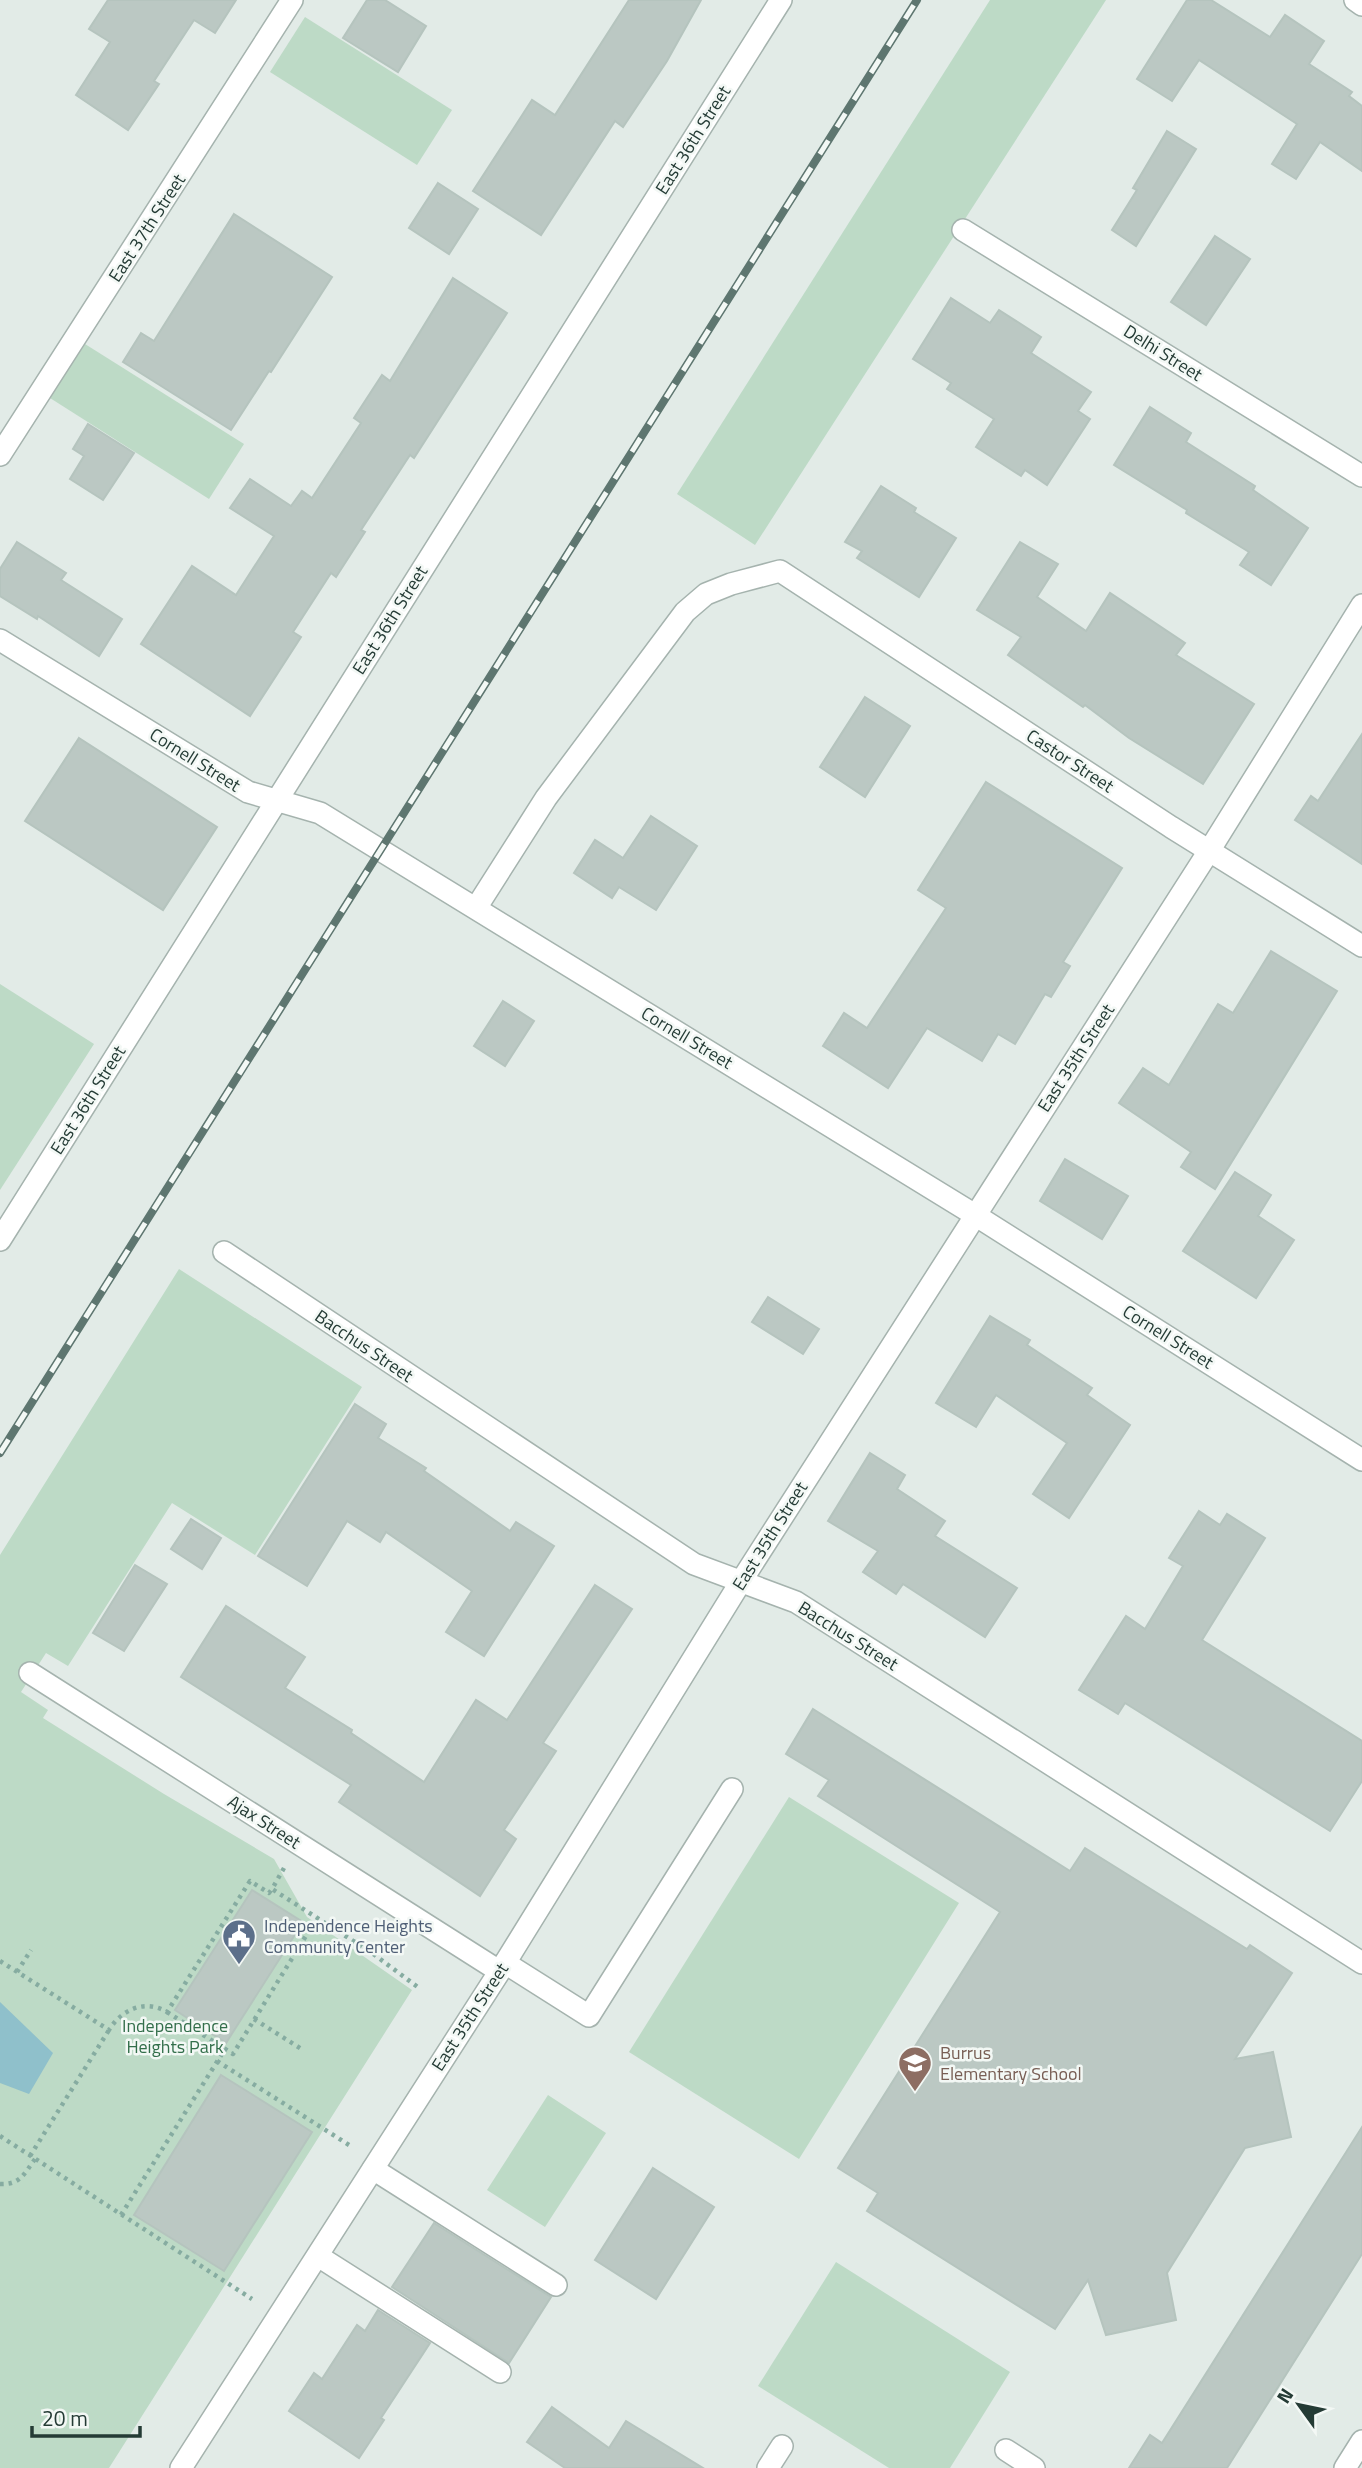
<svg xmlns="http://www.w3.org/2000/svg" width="1362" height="2468" font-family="'Titillium Web',sans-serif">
	<rect width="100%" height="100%" fill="#e2ebe7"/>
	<g fill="#bddac6">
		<polygon points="990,0 1106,0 755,545 677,494"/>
		<polygon points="305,17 452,110 417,165 270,72"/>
		<polygon points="85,344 244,444 209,499 50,398"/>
		<polygon points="0,984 94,1044 0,1190"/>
		<polygon points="179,1269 362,1387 255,1555 172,1503 68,1666 46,1653 21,1692 48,1710 43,1718 164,1794 274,1859 307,1917 412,1990 109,2468 0,2468 0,1555"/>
		<polygon points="789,1797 959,1903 799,2159 629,2052"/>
		<polygon points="548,2095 606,2133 545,2227 487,2190"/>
		<polygon points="836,2262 1010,2372 950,2468 889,2468 758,2386"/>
	</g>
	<polygon fill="#8fc0cb" points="0,2002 53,2053 29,2094 0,2083"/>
	<g fill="#bbc8c3" stroke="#b5c4be" stroke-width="2">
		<polygon points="108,0 236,0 215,33 194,20 154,81 159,84 128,130 76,95 110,42 89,29"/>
		<polygon points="367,0 385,0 426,26 398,72 343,38"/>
		<polygon points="629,0 701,0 667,61 623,127 615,121 541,235 473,191 532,100 555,115"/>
		<polygon points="1187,0 1211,0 1270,37 1285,15 1324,41 1309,64 1352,92 1349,96 1362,106 1362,171 1320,142 1296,179 1272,164 1297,124 1199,60 1172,101 1137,79"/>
		<polygon points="1167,131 1196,149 1136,246 1112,230 1137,190 1133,188"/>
		<polygon points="438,183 478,209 449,254 409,228"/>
		<polygon points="234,214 332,277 271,372 269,371 231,430 123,362 141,333 154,341"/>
		<polygon points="1215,236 1250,259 1206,325 1171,302"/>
		<polygon points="453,278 507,313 414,458 410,455 361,530 365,532 336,577 331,573 293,632 301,637 250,716 141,644 192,566 236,595 274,536 230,508 250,479 291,506 302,491 312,498 361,423 354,418 382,375 390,381"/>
		<polygon points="951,298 990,323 999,310 1041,337 1031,353 1091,392 1078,411 1090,419 1047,485 1025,470 1021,476 976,447 994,419 947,389 951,383 913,359"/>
		<polygon points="1150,407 1191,433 1186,442 1255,486 1253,490 1308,528 1271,585 1240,565 1249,552 1186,513 1187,510 1114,465"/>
		<polygon points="88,424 134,453 103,500 70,479 84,456 73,449"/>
		<polygon points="881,486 916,508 914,512 956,538 919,597 857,558 862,551 845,542"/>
		<polygon points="17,542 66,573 61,580 122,619 99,656 38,616 37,619 0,596 0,569"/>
		<polygon points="1020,542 1058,564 1037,597 1086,631 1110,593 1185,643 1176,655 1254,704 1203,784 1129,738 1085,705 1083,707 1008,655 1021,637 977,610"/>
		<polygon points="865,697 910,726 865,797 820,767"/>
		<polygon points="1362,734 1362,864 1295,820 1311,796 1318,801"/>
		<polygon points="79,738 217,827 163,910 25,821"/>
		<polygon points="986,782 1122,868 1063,962 1070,966 1051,997 1045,994 1015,1044 998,1034 982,1061 927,1028 888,1088 823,1046 844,1013 867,1028 946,908 918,890"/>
		<polygon points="651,816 697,846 656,910 619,887 612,898 574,873 595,840 623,858"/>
		<polygon points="1271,951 1337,991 1215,1189 1181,1167 1191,1152 1119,1103 1143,1068 1169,1085 1218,1004 1233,1013"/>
		<polygon points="503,1001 534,1021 505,1066 474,1046"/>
		<polygon points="1065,1159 1128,1196 1102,1239 1040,1201"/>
		<polygon points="1235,1172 1271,1195 1258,1216 1294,1240 1256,1298 1183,1251"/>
		<polygon points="768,1297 819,1329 803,1354 752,1322"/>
		<polygon points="990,1316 1030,1340 1027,1345 1092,1388 1087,1395 1130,1425 1069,1518 1033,1494 1067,1443 996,1395 976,1427 936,1403"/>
		<polygon points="355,1404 386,1424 378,1438 426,1468 424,1471 510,1531 516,1522 554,1546 484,1656 446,1632 472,1591 386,1532 380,1542 347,1521 307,1586 258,1556"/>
		<polygon points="870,1453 905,1475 897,1489 945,1521 935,1536 1017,1588 985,1637 903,1584 896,1594 863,1572 878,1551 828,1521"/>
		<polygon points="1199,1511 1220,1525 1227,1514 1265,1538 1202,1640 1362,1741 1362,1781 1330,1831 1125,1703 1118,1714 1079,1690 1126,1616 1145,1629 1183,1566 1169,1558"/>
		<polygon points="191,1519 221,1538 202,1569 171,1549"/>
		<polygon points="135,1565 167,1584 124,1651 93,1633"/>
		<polygon points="595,1585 632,1609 543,1743 556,1751 504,1830 516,1839 480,1896 339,1802 351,1785 181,1677 226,1606 305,1657 285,1688 352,1730 351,1733 424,1782 476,1700 507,1720"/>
		<polygon points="813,1709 1070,1871 1085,1848 1247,1949 1250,1945 1292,1973 1235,2059 1273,2052 1291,2137 1245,2148 1167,2273 1176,2320 1106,2335 1088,2280 1055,2329 867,2211 878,2193 838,2168 1000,1912 818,1796 829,1780 786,1754"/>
		<polygon points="252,1890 303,1922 226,2043 175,2010"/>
		<polygon points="221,2075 312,2132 224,2271 134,2215"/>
		<polygon points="1362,2127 1362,2254 1227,2468 1129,2468 1150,2435 1162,2443"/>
		<polygon points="653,2168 714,2207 656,2299 595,2260"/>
		<polygon points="434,2223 551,2297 509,2363 392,2287"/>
		<polygon points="378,2310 430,2343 381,2418 384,2420 359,2458 289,2411 314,2373 322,2379 357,2325 365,2331"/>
		<polygon points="552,2407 609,2448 626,2421 703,2468 565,2468 527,2442"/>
	</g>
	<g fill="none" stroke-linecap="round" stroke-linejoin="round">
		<g stroke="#a5b3ae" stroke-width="24">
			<g id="minor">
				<polyline points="1355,0 1362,5"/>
				<polyline points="963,230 1362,476"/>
				<polyline points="0,455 292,0"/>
				<polyline points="0,640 248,792 320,813 975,1215 1362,1460"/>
				<polyline points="476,908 546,798 685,612 706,594 731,584 780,571 1171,827 1362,946"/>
				<polyline points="0,1240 781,0"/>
				<polyline points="224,1252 694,1564 796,1602 1362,1963"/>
				<polyline points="30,1673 499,1971"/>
				<polyline points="505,1963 589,2016 732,1789"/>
				<polyline points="373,2169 556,2285"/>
				<polyline points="318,2256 500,2372"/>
				<polyline points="1006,2450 1034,2468"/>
				<polyline points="181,2468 505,1963 740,1583 1209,851 1362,605"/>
				<polyline points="768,2468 782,2446"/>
				<polyline points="1345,2468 1362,2441"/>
			</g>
		</g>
		<g stroke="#86aca1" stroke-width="4.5" stroke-dasharray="3.5 5" stroke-linecap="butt">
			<polyline points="284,1868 272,1889 372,1953 419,1988"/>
			<path d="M 0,1961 L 109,2030 C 122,2009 145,1999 167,2012 L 250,1881 L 269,1893 L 272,1889"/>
			<polyline points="17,1972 31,1950"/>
			<polyline points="167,2012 233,2054 317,1918"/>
			<polyline points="254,2019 303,2050"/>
			<polyline points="217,2061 349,2145"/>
			<polyline points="0,2136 252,2299"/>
			<polyline points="30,2156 109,2030"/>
			<path d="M 0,2184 C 20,2185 24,2174 35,2159"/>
			<polyline points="121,2215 225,2049"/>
		</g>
		<use href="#minor" stroke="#fff" stroke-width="21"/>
		<g stroke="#5e7670" stroke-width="8">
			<polyline id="rail" points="0,1453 917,0"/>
		</g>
		<use href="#rail" stroke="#f3f8f5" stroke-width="5" stroke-dasharray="16" stroke-linecap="butt"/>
	</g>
	<defs>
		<g id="civic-pin" transform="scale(1.75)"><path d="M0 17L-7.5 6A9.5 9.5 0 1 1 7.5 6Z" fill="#5c6f8a" stroke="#f3f8f5"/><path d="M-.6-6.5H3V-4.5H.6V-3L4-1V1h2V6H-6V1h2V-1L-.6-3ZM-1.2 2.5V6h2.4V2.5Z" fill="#fff"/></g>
		<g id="school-pin" transform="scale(1.75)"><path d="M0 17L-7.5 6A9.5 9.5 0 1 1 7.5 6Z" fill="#8d6e63" stroke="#f3f8f5"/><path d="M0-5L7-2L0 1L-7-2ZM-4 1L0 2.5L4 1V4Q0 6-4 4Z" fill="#fff"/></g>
	</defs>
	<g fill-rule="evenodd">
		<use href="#civic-pin" x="239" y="1936"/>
		<use href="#school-pin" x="915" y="2063"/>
	</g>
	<g text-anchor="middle" stroke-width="5" stroke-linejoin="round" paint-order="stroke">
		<g font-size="18" fill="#243b35" stroke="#f3f8f5">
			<text transform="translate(693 140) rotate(-58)" y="6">East 36th Street</text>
			<text transform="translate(147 228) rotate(-57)" y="6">East 37th Street</text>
			<text transform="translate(1163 353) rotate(32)" y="6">Delhi Street</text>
			<text transform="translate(390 620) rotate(-58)" y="6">East 36th Street</text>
			<text transform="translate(195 760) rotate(32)" y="6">Cornell Street</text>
			<text transform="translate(1070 761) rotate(33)" y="6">Castor Street</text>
			<text transform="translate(687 1038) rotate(31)" y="6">Cornell Street</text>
			<text transform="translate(1076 1058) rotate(-57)" y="6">East 35th Street</text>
			<text transform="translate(88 1100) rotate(-58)" y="6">East 36th Street</text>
			<text transform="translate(1168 1337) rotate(32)" y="6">Cornell Street</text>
			<text transform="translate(364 1346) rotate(34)" y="6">Bacchus Street</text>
			<text transform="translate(770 1536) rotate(-58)" y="6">East 35th Street</text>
			<text transform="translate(848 1636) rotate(32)" y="6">Bacchus Street</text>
			<text transform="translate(264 1822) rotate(33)" y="6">Ajax Street</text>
			<text transform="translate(470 2017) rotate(-57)" y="6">East 35th Street</text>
		</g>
		<g font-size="18" fill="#4e5e75" stroke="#f3f8f5" text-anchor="start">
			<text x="264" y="1932">Independence Heights<tspan x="264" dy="21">Community Center</tspan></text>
		</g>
		<g font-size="18" fill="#326e4a" stroke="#f3f8f5">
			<text x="175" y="2032">Independence<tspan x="175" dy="21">Heights Park</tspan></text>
		</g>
		<g font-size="18" fill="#785e54" stroke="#f3f8f5" text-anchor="start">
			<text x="940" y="2059">Burrus<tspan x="940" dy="21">Elementary School</tspan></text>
		</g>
	</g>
	<g transform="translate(1299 2405) rotate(303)" stroke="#f3f8f5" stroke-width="5" paint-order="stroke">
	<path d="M0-5L12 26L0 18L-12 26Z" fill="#243b35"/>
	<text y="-10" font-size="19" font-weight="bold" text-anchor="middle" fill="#243b35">N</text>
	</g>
	<path d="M32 2426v10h108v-10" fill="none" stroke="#243b35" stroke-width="3.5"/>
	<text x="42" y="2426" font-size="21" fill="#243b35" stroke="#f3f8f5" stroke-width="5" paint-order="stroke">20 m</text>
</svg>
